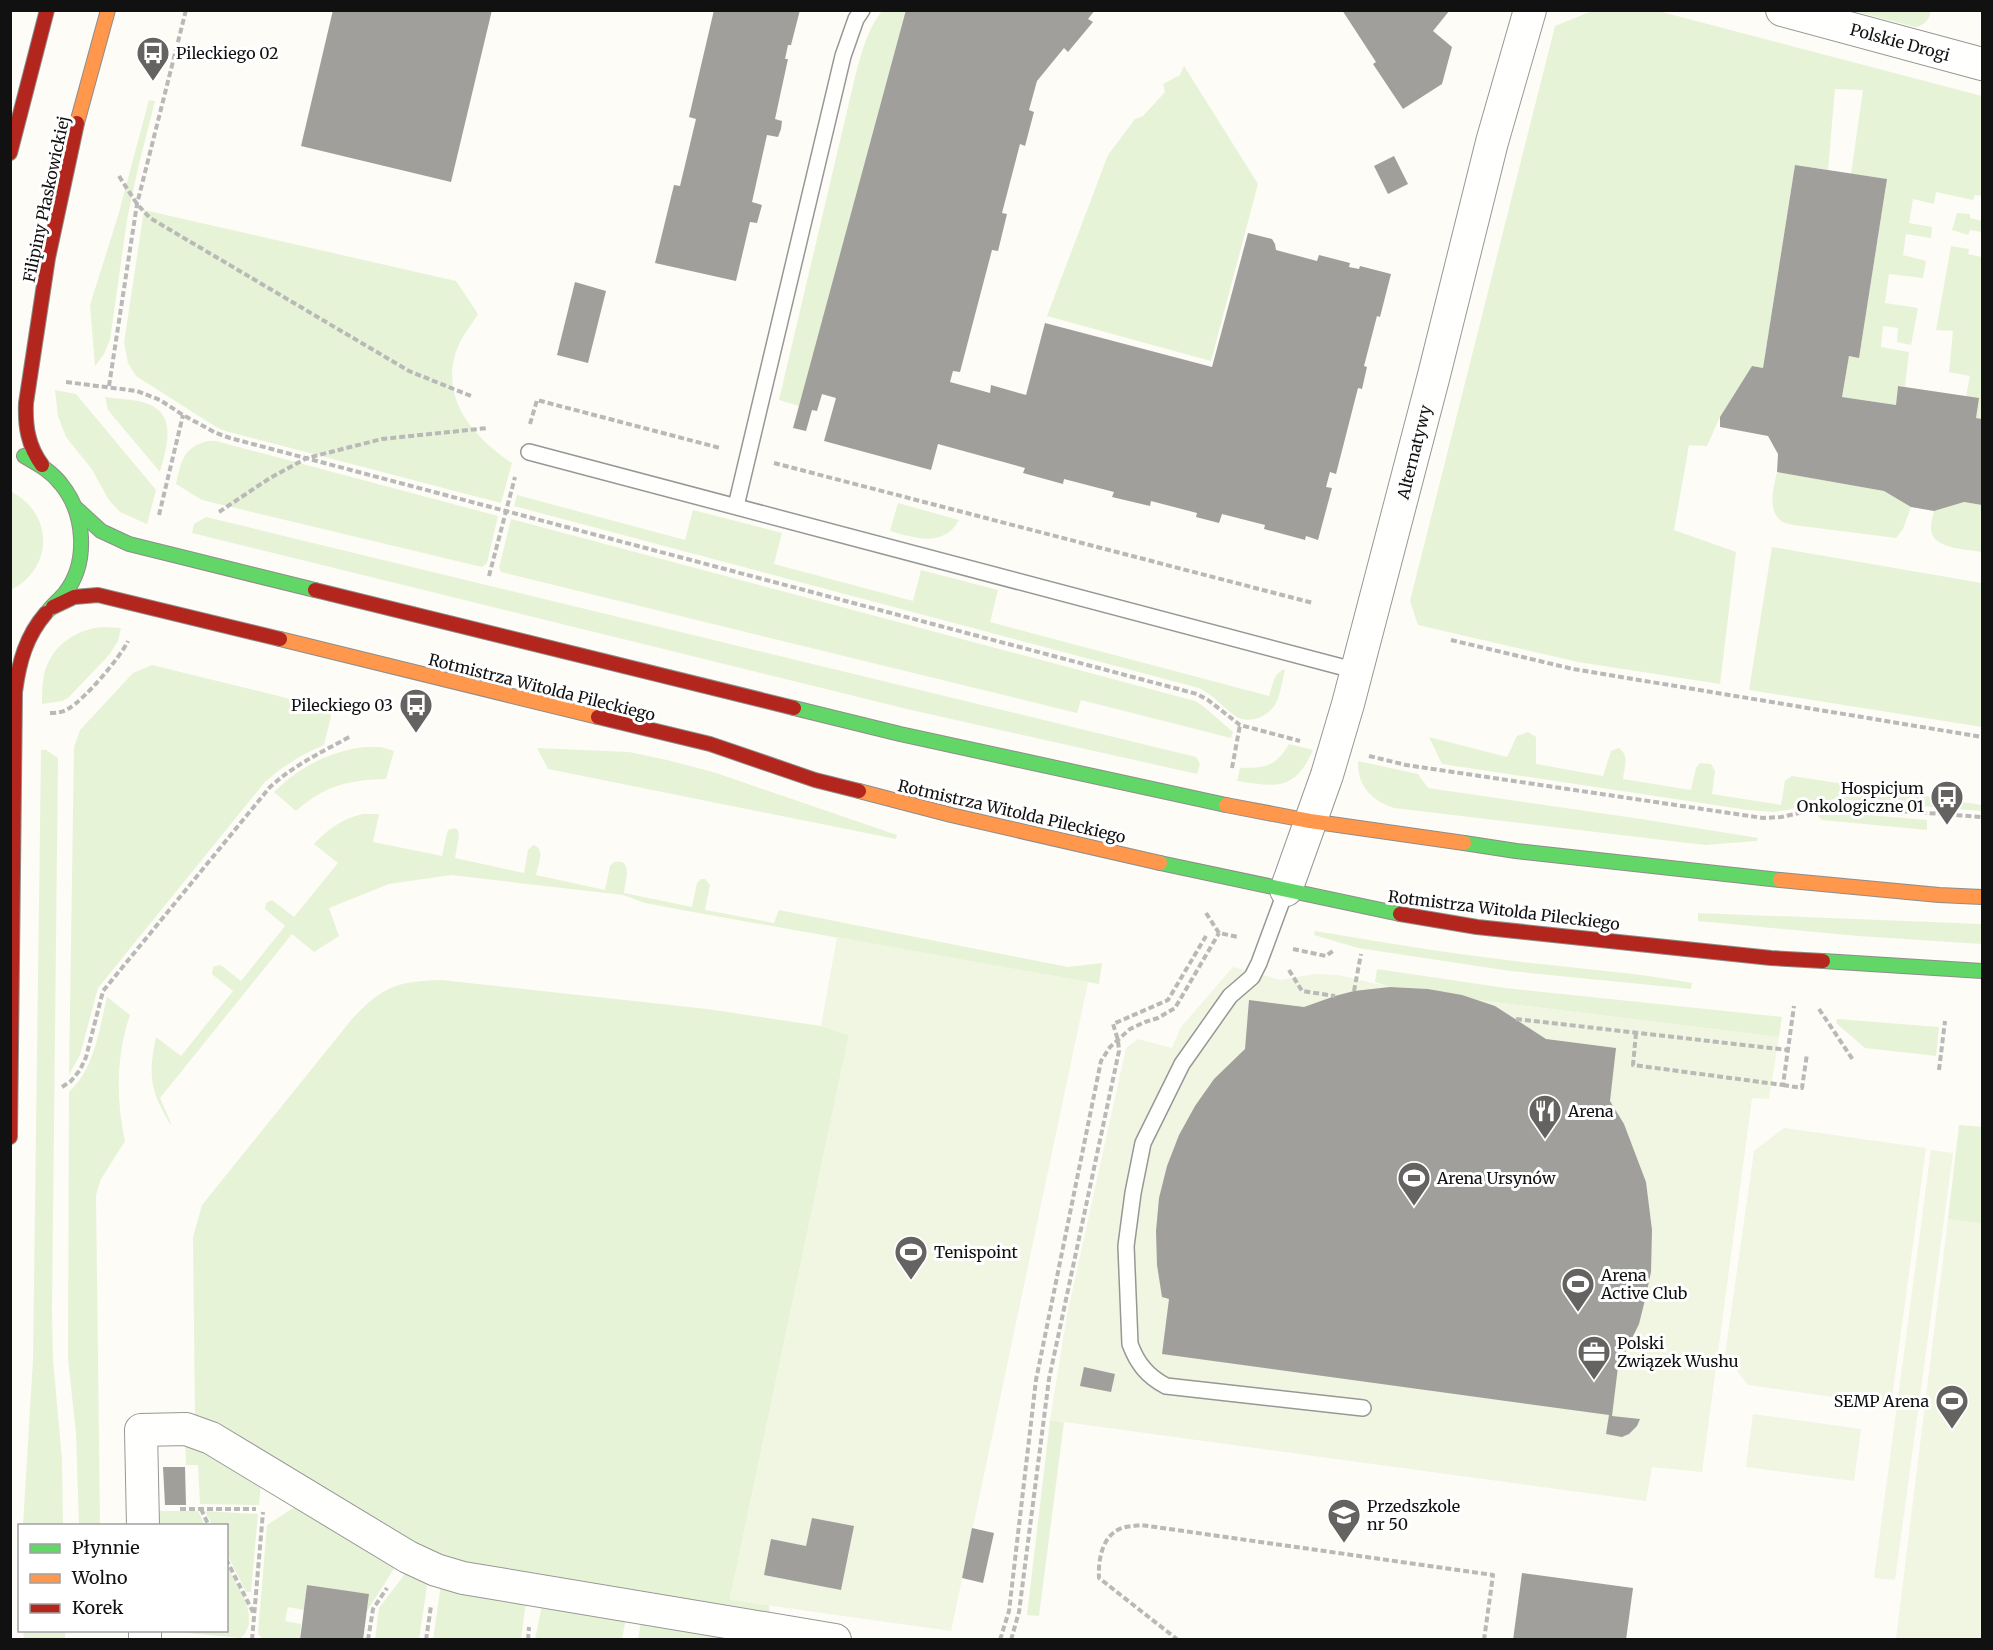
<svg xmlns="http://www.w3.org/2000/svg" width="1993" height="1650" font-family="Merriweather,serif">
	<rect width="100%" height="100%" fill="#fdfcf7"/>
	<g fill="#e7f3d7">
		<path d="M 882,11 L 998,11 L 836,398 L 804,389 L 799,406 L 779,400 L 856,73 C 862,51 868,28 882,11 Z"/>
		<polygon points="1592,11 1658,11 1982,96 1982,196 1975,195 1973,200 1936,192 1934,204 1913,199 1909,223 1932,227 1931,238 1906,234 1903,255 1926,261 1923,278 1889,274 1885,303 1918,308 1911,345 1897,342 1898,328 1883,326 1881,347 1909,352 1905,387 1898,386 1896,405 1842,397 1849,356 1859,357 1887,179 1851,174 1863,90 1835,89 1828,170 1795,165 1763,368 1752,366 1720,417 1707,446 1689,445 1674,530 1736,552 1720,684 1578,662 1418,625 1410,601 1555,26"/>
		<path d="M 1853,11 L 1931,11 C 1929,20 1924,26 1915,27 Z"/>
		<polygon points="1184,66 1258,184 1211,361 1047,316 1108,155 1135,119 1143,116 1165,92 1163,84 1180,75"/>
		<polygon points="149,100 155,101 138,168 127,220 110,340 104,354 95,366 90,305 118,216"/>
		<path d="M 144,210 L 456,281 L 478,314 C 470,327 459,340 455,355 C 442,402 475,438 512,463 L 501,503 L 225,431 L 216,427 L 136,376 L 128,363 L 124,343 Z"/>
		<polygon points="1957,213 1970,214 1970,218 1982,221 1982,232 1970,230 1968,235 1952,230"/>
		<polygon points="1951,246 1969,249 1968,254 1982,257 1982,419 1976,418 1966,396 1970,376 1949,372 1953,331 1936,330"/>
		<polygon points="55,390 76,394 156,490 147,524 120,512 109,500 91,468 66,437 58,416"/>
		<path d="M 105,397 C 118,399 135,399 148,404 C 178,415 166,450 160,472 L 108,410 Z"/>
		<path d="M 208,441 L 216,441 L 498,516 L 487,563 L 482,567 L 202,500 L 176,484 C 181,462 183,447 208,441 Z"/>
		<path d="M 1777,472 L 1884,491 L 1911,507 L 1903,529 L 1896,538 L 1793,525 C 1789,524 1783,523 1780,520 C 1767,508 1774,486 1777,472 Z"/>
		<path d="M 10,491 C 54,513 54,568 11,590 Z"/>
		<path d="M 517,495 L 685,540 L 693,510 L 782,533 L 774,564 L 913,601 L 921,570 L 998,590 L 990,622 L 1269,696 C 1273,685 1273,673 1285,669 C 1283,678 1280,697 1275,705 C 1267,717 1249,724 1237,717 C 1223,708 1214,695 1199,688 L 514,506 Z"/>
		<path d="M 1964,502 L 1982,505 L 1982,552 C 1966,549 1929,550 1931,526 C 1931,521 1933,516 1934,511 Z"/>
		<path d="M 898,503 L 959,520 C 943,548 915,538 890,531 Z"/>
		<polygon points="206,517 1196,757 1200,764 1197,774 907,709 192,533 194,524"/>
		<polygon points="511,519 1195,701 1203,706 1233,732 1231,738 1081,700 1077,713 501,572 499,568"/>
		<polygon points="1772,547 1982,583 1982,727 1749,690"/>
		<path d="M 103,627 L 121,628 L 118,641 L 109,655 L 68,698 L 62,701 L 42,704 C 42,695 42,685 44,675 C 50,647 75,629 103,627 Z"/>
		<path d="M 152,665 L 327,708 L 331,716 L 324,745 C 299,756 286,764 265,782 L 98,988 L 80,1055 L 69,1075 L 74,747 L 80,730 L 133,673 Z"/>
		<path d="M 1528,732 L 1536,737 L 1536,764 L 1603,776 L 1611,751 L 1619,748 C 1630,756 1624,768 1623,779 L 1691,790 L 1696,768 L 1700,763 L 1711,764 L 1715,771 L 1712,794 L 1781,805 L 1785,781 L 1792,776 L 1982,805 L 1982,811 L 1835,799 L 1802,805 L 1788,810 L 1773,812 L 1748,810 L 1442,764 L 1429,737 L 1507,757 L 1517,736 Z"/>
		<path d="M 1289,744 L 1313,750 C 1295,791 1276,787 1237,781 L 1240,768 C 1266,768 1275,767 1289,744 Z"/>
		<path d="M 365,747 L 381,747 L 394,751 L 386,779 C 349,780 325,785 296,811 L 274,792 C 299,767 330,751 365,747 Z"/>
		<polygon points="537,748 629,752 667,760 713,772 897,835 896,839 548,769"/>
		<polygon points="41,750 46,750 58,758 52,1310 53,1359 62,1460 63,1526 23,1525 33,1359"/>
		<path d="M 1358,761 L 1418,774 L 1428,788 L 1641,819 L 1758,838 L 1757,841 L 1705,845 L 1394,808 C 1372,801 1357,786 1358,761 Z"/>
		<polygon points="1831,812 1927,820 1927,830 1822,820 1818,816 1822,813"/>
		<path d="M 363,814 L 379,814 L 373,842 L 442,856 L 447,833 L 448,830 L 454,828 L 458,830 L 459,835 L 455,858 L 524,873 L 528,850 L 533,845 C 546,848 538,865 536,875 L 605,890 L 610,866 L 614,862 C 634,858 625,881 624,893 L 692,907 L 697,883 L 701,879 L 705,879 L 710,885 L 705,910 L 774,923 L 779,910 L 1068,967 L 1102,963 L 1099,984 L 704,914 L 645,903 L 623,895 L 451,875 L 389,884 L 329,908 L 339,936 L 314,952 L 292,934 L 160,1098 L 171,1123 L 170,1124 C 150,1090 148,1076 156,1037 L 181,1056 L 233,991 L 212,974 L 213,967 L 219,965 L 222,966 L 241,981 L 285,926 L 265,909 L 266,903 L 272,900 L 294,917 L 338,863 L 314,844 C 329,828 342,819 363,814 Z"/>
		<polygon points="1698,913 1982,924 1982,944 1858,936 1698,921"/>
		<path d="M 1315,931 C 1381,942 1447,953 1514,961 C 1573,968 1633,972 1692,983 L 1691,989 L 1510,971 L 1358,948 L 1314,935 Z"/>
		<polygon points="1377,969 1505,988 1782,1017 1779,1037 1476,1000 1428,989 1390,987 1375,982"/>
		<path d="M 441,980 L 707,1009 L 821,1026 L 849,1035 L 730,1599 L 769,1605 L 770,1617 L 446,1561 L 195,1419 L 193,1237 L 202,1205 L 352,1019 C 382,987 397,981 441,980 Z"/>
		<path d="M 107,997 L 130,1015 C 116,1056 116,1100 125,1141 L 101,1179 L 96,1195 L 100,1525 L 79,1525 L 76,1433 L 68,1359 L 69,1092 C 95,1068 99,1030 107,997 Z"/>
		<polygon points="1837,1019 1939,1027 1936,1056 1865,1048 1836,1023"/>
		<polygon points="1959,1125 1982,1127 1982,1224 1948,1219"/>
		<polygon points="1050,1420 1064,1422 1039,1616 1027,1615"/>
		<polygon points="185,1441 261,1482 259,1505 200,1504 198,1465 186,1465"/>
		<polygon points="298,1505 397,1564 367,1611 369,1594 307,1586 304,1610 288,1607 285,1621 301,1624 300,1639 262,1639 258,1633 267,1525"/>
		<polygon points="159,1511 198,1511 205,1525 159,1525"/>
		<polygon points="205,1511 258,1514 251,1592 246,1592 227,1554 226,1526 212,1525"/>
		<path d="M 227,1566 C 237,1586 262,1618 241,1638 L 168,1631 L 226,1630 Z"/>
		<polygon points="408,1570 428,1580 419,1639 375,1640 379,1608"/>
		<polygon points="441,1584 526,1602 521,1639 433,1640"/>
		<polygon points="542,1605 626,1618 622,1639 535,1640"/>
		<polygon points="641,1621 724,1634 723,1639 638,1640"/>
		<polygon points="23,1631 65,1631 65,1639 24,1639"/>
	</g>
	<g fill="#f0f6e1">
		<polygon points="837,937 1088,982 951,1631 730,1600 849,1035 821,1026"/>
		<polygon points="1233,967 1281,980 1315,974 1338,975 1390,987 1428,989 1476,1000 1779,1037 1769,1099 1752,1098 1702,1472 1652,1467 1646,1501 1050,1420 1067,1315 1126,1048 1138,1039 1172,1048 1181,1027"/>
		<polygon points="1784,1128 1926,1148 1891,1405 1748,1385 1725,1355 1754,1151"/>
		<polygon points="1931,1150 1953,1153 1895,1580 1874,1578"/>
		<polygon points="1948,1219 1982,1224 1982,1639 1896,1639"/>
		<polygon points="1753,1414 1861,1429 1854,1481 1746,1467"/>
	</g>
	<g fill="#a19f9c">
		<polygon points="333,10 492,10 451,182 301,146"/>
		<polygon points="714,10 800,10 791,45 788,45 785,59 788,59 775,119 782,121 781,129 778,137 767,135 752,202 762,205 757,223 750,222 736,281 655,263 674,185 680,186 696,119 689,117"/>
		<polygon points="906,10 1095,10 1088,19 1093,22 1068,52 1064,48 1037,81 1029,110 1034,112 1025,146 1020,144 1002,213 1007,214 998,251 992,250 960,372 953,371 950,382 990,393 991,385 1026,395 1045,323 1212,367 1248,233 1272,239 1275,244 1276,250 1317,261 1319,255 1350,263 1349,267 1359,269 1360,266 1391,274 1380,317 1377,316 1364,366 1367,367 1362,389 1358,388 1336,474 1330,472 1326,487 1332,488 1318,540 1306,536 1305,540 1264,529 1265,525 1222,514 1219,523 1196,517 1197,513 1151,501 1150,506 1112,497 1114,492 1064,479 1063,484 1023,473 1025,468 938,444 931,470 824,441 836,398 822,394 817,411 812,410 806,431 793,428"/>
		<polygon points="1342,10 1450,10 1433,31 1452,47 1442,84 1403,109 1373,64 1376,62"/>
		<polygon points="1394,156 1408,184 1388,194 1374,166"/>
		<polygon points="1795,165 1887,179 1859,358 1849,356 1842,397 1896,405 1898,386 1979,398 1976,418 1982,419 1982,505 1964,502 1934,511 1911,507 1884,491 1777,472 1778,454 1768,436 1720,427 1720,417 1752,366 1763,368"/>
		<polygon points="575,282 606,291 588,363 557,355"/>
		<polygon points="1390,987 1428,989 1462,995 1495,1006 1546,1039 1616,1048 1610,1101 1624,1124 1646,1182 1652,1230 1651,1272 1645,1300 1639,1324 1618,1367 1612,1416 1640,1419 1637,1426 1629,1434 1622,1437 1606,1434 1609,1415 1162,1354 1169,1299 1162,1297 1157,1265 1156,1231 1159,1198 1167,1166 1179,1135 1195,1106 1214,1079 1245,1049 1249,1000 1304,1007 1335,996 1354,991"/>
		<polygon points="1084,1367 1115,1374 1111,1392 1080,1386"/>
		<polygon points="163,1467 185,1467 186,1505 165,1505"/>
		<polygon points="812,1518 854,1526 841,1590 764,1575 771,1539 806,1546"/>
		<polygon points="972,1528 994,1533 983,1583 962,1578"/>
		<polygon points="1522,1573 1633,1588 1626,1640 1513,1640"/>
		<polygon points="307,1585 369,1594 363,1640 300,1640"/>
	</g>
	<g fill="none" stroke-linecap="round" stroke-linejoin="round">
		<g stroke="#979795" stroke-width="18">
			<g id="lane">
				<polyline points="529,452 1357,671"/>
				<polyline points="736,506 843,56 856,19 862,10"/>
				<path d="M 1286,890 L 1259,963 L 1252,977 L 1230,996 L 1182,1064 L 1143,1143 L 1133,1193 L 1126,1246 L 1130,1344 C 1137,1363 1147,1376 1166,1386 L 1363,1408"/>
			</g>
		</g>
		<g stroke="#979795" stroke-width="34">
			<g id="street">
				<polyline points="1782,10 1982,64"/>
				<polyline points="1286,890 1327,775 1348,704 1434,375 1492,142 1530,10"/>
				<polyline points="143,1526 141,1430 186,1429 211,1438 408,1557 436,1570 463,1578 835,1640"/>
				<polyline points="145,1630 145,1640"/>
			</g>
		</g>
		<g stroke="#8e8d8b" stroke-width="16">
			<g id="fast">
				<path d="M 24,456 C 38,464 51,471 61,484 C 85,513 89,562 65,593 C 60,599 54,604 49,610"/>
				<polyline points="77,509 101,531 129,544 315,590"/>
				<polyline points="794,708 900,734 1226,805"/>
				<polyline points="1464,843 1516,851 1780,880"/>
				<polyline points="1160,863 1400,914"/>
				<polyline points="1823,961 1982,971"/>
			</g>
		</g>
		<g stroke="#8e8d8b" stroke-width="16">
			<g id="slow">
				<polyline points="77,123 108,10"/>
				<polyline points="280,639 598,717"/>
				<polyline points="859,791 951,815 1160,863"/>
				<polyline points="1226,805 1310,821 1464,843"/>
				<polyline points="1780,880 1939,895 1982,897"/>
			</g>
		</g>
		<g stroke="#8e8d8b" stroke-width="16">
			<g id="jam">
				<polyline points="10,153 47,10"/>
				<path d="M 42,465 C 28,446 25,426 26,403 L 48,258 L 77,123"/>
				<polyline points="315,590 794,708"/>
				<polyline points="53,607 74,597 98,595 280,639"/>
				<polyline points="598,717 710,744 815,780 859,791"/>
				<polyline points="1400,914 1477,927 1771,958 1823,961"/>
				<path d="M 10,1137 L 15,692 C 19,662 26,636 46,613"/>
			</g>
		</g>
		<g stroke="#b9b9b8" stroke-width="4" stroke-dasharray="6 3" stroke-linecap="butt">
			<polyline points="119,176 137,204 150,218 409,371 471,396"/>
			<polyline points="66,382 137,391 160,400 183,415 216,433 230,438 1197,694 1208,700 1240,725 1300,741"/>
			<polyline points="109,386 137,204 186,10"/>
			<polyline points="530,424 537,400 720,448"/>
			<polyline points="774,463 1313,603"/>
			<polyline points="219,512 270,478 307,458 382,439 488,428"/>
			<polyline points="159,515 183,415"/>
			<polyline points="489,576 515,477"/>
			<polyline points="1451,640 1573,669 1982,737"/>
			<path d="M 50,713 C 57,713 63,712 68,709 C 84,700 120,658 128,641"/>
			<polyline points="1369,756 1406,765 1763,818 1781,817 1831,806 1982,817"/>
			<polyline points="1232,768 1240,725"/>
			<polyline points="1206,913 1219,933 1238,937"/>
			<polyline points="1293,949 1326,956 1334,950"/>
			<polyline points="1289,970 1302,991 1335,996"/>
			<polyline points="1354,991 1361,954"/>
			<polyline points="1819,1009 1853,1060"/>
			<polyline points="1516,1019 1788,1050"/>
			<polyline points="1636,1033 1633,1065 1783,1085 1794,1006"/>
			<polyline points="1939,1070 1945,1021"/>
			<polyline points="1783,1085 1802,1088 1807,1054"/>
			<path d="M 62,1087 L 71,1081 L 80,1070 L 86,1057 L 103,991 L 270,787 C 294,765 322,752 351,736"/>
			<polyline points="180,1509 256,1509"/>
			<polyline points="201,1509 209,1526"/>
			<polyline points="226,1559 253,1612"/>
			<polyline points="252,1640 263,1512"/>
			<polyline points="368,1640 373,1609 387,1588"/>
			<polyline points="426,1640 431,1606"/>
			<polyline points="528,1640 529,1627"/>
			<polyline points="1000,1640 1009,1611 1036,1380 1101,1061 1110,1047 1130,1029 1145,1022 1158,1018 1175,1008 1219,933"/>
			<polyline points="1011,1640 1019,1612 1049,1379 1119,1051 1118,1040 1113,1024 1168,1000 1206,936"/>
			<path d="M 1178,1640 L 1099,1578 C 1098,1560 1102,1535 1122,1528 C 1128,1526 1135,1526 1141,1525 L 1493,1575 L 1484,1640"/>
		</g>
		<use href="#lane" stroke="#fffffe" stroke-width="15"/>
		<use href="#street" stroke="#fffffe" stroke-width="32"/>
		<use href="#fast" stroke="#63d668" stroke-width="14"/>
		<use href="#slow" stroke="#ff974d" stroke-width="14"/>
		<use href="#jam" stroke="#b3261e" stroke-width="14"/>
	</g>
	<defs>
		<g id="bus-pin" transform="scale(1.725)"><path d="M0 17L-7.5 6A9.5 9.5 0 1 1 7.5 6Z" fill="#646362" stroke="#fff"/><path d="M-5-6H5V4H4V6H2V4H-2V6H-4V4H-5ZM-3.5-4V0h7V-4ZM-3.5 1.2v1.5H-2V1.2ZM2 1.2v1.5H3.5V1.2Z" fill="#fff"/></g>
		<g id="restaurant-pin" transform="scale(1.725)"><path d="M0 17L-7.5 6A9.5 9.5 0 1 1 7.5 6Z" fill="#646362" stroke="#fff"/><path d="M-5-6h1v4h1v-4h1v4h1v-4h1v5L-1.5 .5V6h-2V.5L-5-1ZM5-6V6H3V1.5H1.5Q1.5-4 5-6Z" fill="#fff"/></g>
		<g id="stadium-pin" transform="scale(1.725)"><path d="M0 17L-7.5 6A9.5 9.5 0 1 1 7.5 6Z" fill="#646362" stroke="#fff"/><path d="M0-5a6.5 5 0 1 0 0 10a6.5 5 0 1 0 0-10ZM-3.5-1.8h7v3.6h-7Z" fill="#fff"/></g>
		<g id="office-pin" transform="scale(1.725)"><path d="M0 17L-7.5 6A9.5 9.5 0 1 1 7.5 6Z" fill="#646362" stroke="#fff"/><path d="M-6-3h4V-5.5h4V-3h4V5H-6ZM-1-4.5V-3h2v-1.5ZM-6 0V1H6V0Z" fill="#fff"/></g>
		<g id="school-pin" transform="scale(1.725)"><path d="M0 17L-7.5 6A9.5 9.5 0 1 1 7.5 6Z" fill="#646362" stroke="#fff"/><path d="M0-5L7-2L0 1L-7-2ZM-4 1L0 2.5L4 1V4Q0 6-4 4Z" fill="#fff"/></g>
	</defs>
	<g fill-rule="evenodd">
		<use href="#bus-pin" x="153" y="53"/>
		<use href="#bus-pin" x="416" y="705"/>
		<use href="#bus-pin" x="1947" y="797"/>
		<use href="#restaurant-pin" x="1545" y="1111"/>
		<use href="#stadium-pin" x="1414" y="1178"/>
		<use href="#stadium-pin" x="911" y="1252"/>
		<use href="#stadium-pin" x="1578" y="1284"/>
		<use href="#office-pin" x="1594" y="1352"/>
		<use href="#stadium-pin" x="1952" y="1401"/>
		<use href="#school-pin" x="1344" y="1515"/>
	</g>
	<g text-anchor="middle" stroke-width="6" stroke-linejoin="round" paint-order="stroke">
		<g font-size="16" fill="#111" stroke="#fff">
			<text transform="translate(1900 42) rotate(15)" y="6">Polskie Drogi</text>
			<text transform="translate(46 199) rotate(-78)" y="6">Filipiny Płaskowickiej</text>
			<text transform="translate(1414 452) rotate(-76)" y="6">Alternatywy</text>
			<text transform="translate(542 687) rotate(14)" y="6">Rotmistrza Witolda Pileckiego</text>
			<text transform="translate(1012 811) rotate(13)" y="6">Rotmistrza Witolda Pileckiego</text>
			<text transform="translate(1504 910) rotate(7)" y="6">Rotmistrza Witolda Pileckiego</text>
		</g>
		<g font-size="16" fill="#111" stroke="#fff" text-anchor="start">
			<text x="176" y="59">Pileckiego 02</text>
			<text x="393" y="711" text-anchor="end">Pileckiego 03</text>
			<text x="1924" y="794" text-anchor="end">Hospicjum<tspan x="1924" dy="18">Onkologiczne 01</tspan></text>
			<text x="1568" y="1117">Arena</text>
			<text x="1437" y="1184">Arena Ursynów</text>
			<text x="934" y="1258">Tenispoint</text>
			<text x="1601" y="1281">Arena<tspan x="1601" dy="18">Active Club</tspan></text>
			<text x="1617" y="1349">Polski<tspan x="1617" dy="18">Związek Wushu</tspan></text>
			<text x="1929" y="1407" text-anchor="end">SEMP Arena</text>
			<text x="1367" y="1512">Przedszkole<tspan x="1367" dy="18">nr 50</tspan></text>
		</g>
	</g>
	<rect width="1993" height="1650" fill="none" stroke="#111111" stroke-width="24"/>
	<rect x="18" y="1524" width="210" height="108" fill="#ffffff" stroke="#a0a0a0" stroke-width="1.5"/>
	<rect x="30" y="1544" width="30" height="9" fill="#63d668" stroke="#a0a0a0" stroke-width="1.5"/>
	<text x="72" y="1554" font-size="18" fill="#111111">Płynnie</text>
	<rect x="30" y="1574" width="30" height="9" fill="#ff974d" stroke="#a0a0a0" stroke-width="1.5"/>
	<text x="72" y="1584" font-size="18" fill="#111111">Wolno</text>
	<rect x="30" y="1604" width="30" height="9" fill="#b3261e" stroke="#a0a0a0" stroke-width="1.5"/>
	<text x="72" y="1614" font-size="18" fill="#111111">Korek</text>
</svg>
